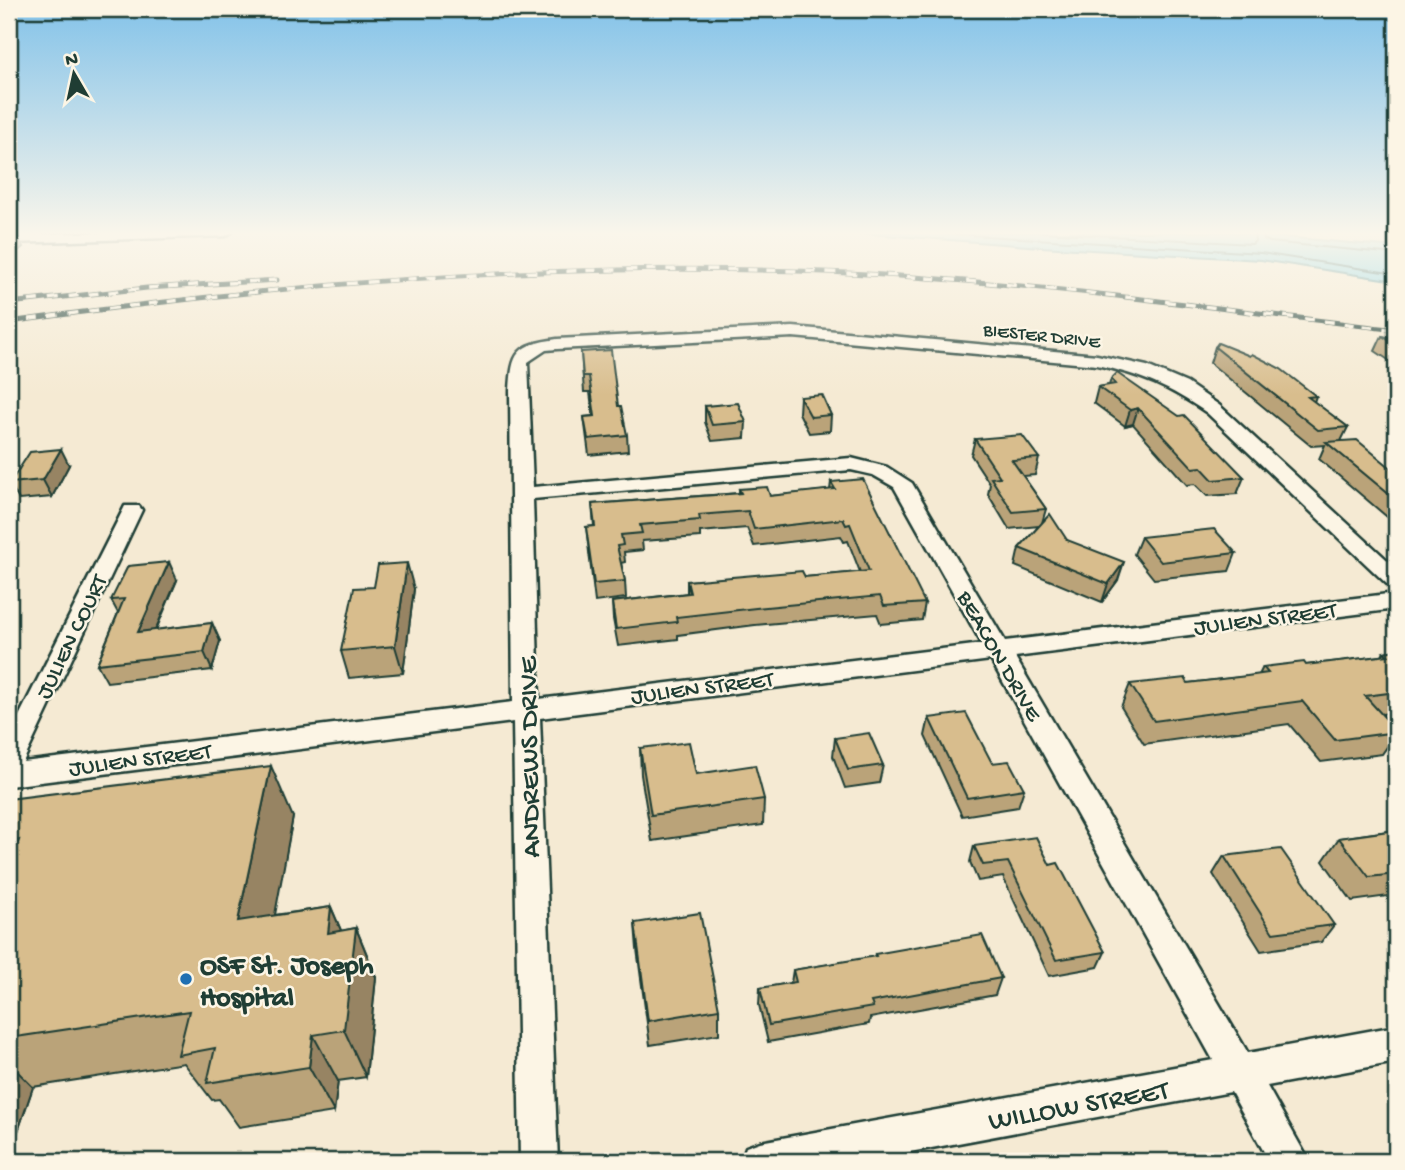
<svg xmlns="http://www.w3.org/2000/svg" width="1405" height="1170" font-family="'Gochi Hand',sans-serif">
	<rect width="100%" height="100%" fill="#f5ead3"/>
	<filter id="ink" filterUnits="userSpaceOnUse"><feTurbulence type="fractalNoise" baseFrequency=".0143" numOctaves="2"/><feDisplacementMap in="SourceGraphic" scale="14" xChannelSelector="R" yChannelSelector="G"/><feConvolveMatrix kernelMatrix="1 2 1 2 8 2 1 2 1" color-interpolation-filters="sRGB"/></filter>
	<g filter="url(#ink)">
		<polygon fill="#8ad6ea" stroke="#5f99a1" stroke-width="2" points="844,232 1230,232 1396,247 1396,281 1261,260 1041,247"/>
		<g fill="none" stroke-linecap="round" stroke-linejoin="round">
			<g stroke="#4a7a7d" stroke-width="2">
				<polyline points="922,232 1261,253 1396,274"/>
				<polyline points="1043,232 1252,244 1255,241 1254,232"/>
				<polyline points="1263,232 1264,239 1270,242 1396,254"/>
			</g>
			<g stroke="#1f3d34" stroke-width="5">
				<g id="minor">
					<polygon points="113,232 232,232 225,236 9,243 9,235"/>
					<path d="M 793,327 L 1097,355 L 1147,366 L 1187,383 L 1219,405 L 1396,568 L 1396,587 L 1388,585 L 1207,413 C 1170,387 1141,375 1097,365 L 793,337 L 557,349 L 546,350 L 528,362 L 533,487 L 851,458 L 887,467 L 912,483 L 1005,641 L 1396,593 L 1396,609 L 1015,657 L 1248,1053 L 1396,1026 L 1396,1062 L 1267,1086 L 1309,1161 L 1269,1161 L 1231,1092 L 862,1161 L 741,1161 L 746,1147 L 760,1142 L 1213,1060 L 991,660 L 540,718 L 558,1161 L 520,1161 L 513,722 L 9,786 L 9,736 L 125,506 L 139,506 L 142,510 L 23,762 L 513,702 L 510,391 C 512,352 516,345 557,339 ZM 851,470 L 873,475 L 894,487 L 982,644 L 539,699 L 533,499 Z"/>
				</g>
			</g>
			<use href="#minor" fill="#fcf5e5" fill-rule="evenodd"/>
			<g stroke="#1f3d34" stroke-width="5">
				<g id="rail">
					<polyline points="9,303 147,288 277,280"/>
					<path d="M 9,322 C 280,284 552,261 825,272 C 1016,280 1206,307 1396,330"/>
				</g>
			</g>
			<use href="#rail" stroke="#fcf5e5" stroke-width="3.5" stroke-dasharray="10" stroke-linecap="butt"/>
		</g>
		<g fill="#baa379" stroke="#1f3d34" stroke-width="2">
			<polygon points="1382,336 1396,339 1396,365 1375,351"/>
			<polygon points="1215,347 1316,396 1314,402 1348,427 1341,441 1396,472 1396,522 1393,522 1319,459 1325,445 1311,446 1210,363"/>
			<polygon points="581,352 618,406 627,435 628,451 589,455 584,417 593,416 590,392 584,392"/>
			<polygon points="1111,379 1244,477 1237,494 1207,496 1195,484 1187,485 1133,424 1125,426 1094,403 1098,387 1109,385"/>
			<polygon points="800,397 831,415 830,431 809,433 799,413"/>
			<polygon points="705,406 746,422 745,438 712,441 705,422"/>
			<polygon points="975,439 1039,458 1035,475 1023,476 1046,509 1042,523 1067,540 1118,580 1102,602 1015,566 1019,548 1039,526 1009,529 988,494 990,484 971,455"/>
			<polygon points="69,465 52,497 19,500 10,483"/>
			<polygon points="831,482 925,603 922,620 881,624 877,614 755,625 678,635 678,639 618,646 613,619 612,602 687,593 687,581 805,577 860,572 848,541 844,542 841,536 754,546 747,528 700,532 700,537 642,541 643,550 624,552 625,562 621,563 625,581 626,598 595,602 586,527 594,526 592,504 739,493 739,489 770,496 830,490"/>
			<polygon points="1141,537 1236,553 1229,571 1154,579 1134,554"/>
			<polygon points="177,580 156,630 212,623 220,641 212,670 107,682 97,664 118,613 111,600"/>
			<polygon points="414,589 403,673 349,678 341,651"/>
			<polygon points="1396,650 1396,712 1382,714 1396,730 1396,734 1382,754 1321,762 1289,724 1144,744 1121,707 1130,684 1188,683 1259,675 1263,667 1306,665 1382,656 1384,652"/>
			<polygon points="929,718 992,763 1024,789 1018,807 962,816 925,736"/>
			<polygon points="835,738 883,765 879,783 845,788 833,756"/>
			<polygon points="640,748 696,774 764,799 763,825 652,841 641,775"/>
			<polygon points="9,799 293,817 274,915 331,907 341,931 356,928 376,977 366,1077 338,1081 334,1112 239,1127 219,1099 212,1100 184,1063 33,1087 15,1140 9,1141"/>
			<polygon points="1396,830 1396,895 1352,901 1323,861 1339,838"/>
			<polygon points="974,846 1050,865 1105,952 1098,967 1049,976 1003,877 978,881 970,862"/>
			<polygon points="1224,856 1334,925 1321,942 1261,951 1213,874"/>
			<polygon points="635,923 719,1009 719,1034 650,1045 637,949"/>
			<polygon points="875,954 1001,978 995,995 870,1018 869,1024 768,1042 759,1005 760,988 791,983 793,970 874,957"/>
		</g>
		<g fill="#978463" stroke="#1f3d34" stroke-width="2">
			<polygon points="9,232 16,232 23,247 9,259"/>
			<polygon points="1138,408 1133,424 1125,426 1130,410"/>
			<polygon points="61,449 69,465 52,497 43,480"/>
			<polygon points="169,562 177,580 147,649 138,632"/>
			<polygon points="1124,562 1118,580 1102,602 1108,584"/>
			<polygon points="407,563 414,589 403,673 395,646"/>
			<polygon points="212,623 220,641 212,670 204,652"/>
			<polygon points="271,766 293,817 265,969 238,921"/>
			<polygon points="331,907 352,956 356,928 376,977 366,1077 344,1030 328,933"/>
			<polygon points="313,1035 338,1081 334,1112 309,1067"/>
			<polygon points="9,1063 33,1087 15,1140 9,1134"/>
		</g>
		<g fill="#d8bd8d" stroke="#1f3d34" stroke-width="2">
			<polygon points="1382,336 1396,339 1396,345"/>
			<polygon points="1218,343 1250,356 1252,354 1281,369 1316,396 1308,397 1348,427 1318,430 1215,347"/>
			<polygon points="611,350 618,406 621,406 627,435 588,439 584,417 595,416 589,376 583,376 581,352"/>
			<polygon points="1117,373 1179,416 1184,415 1244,477 1213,480 1201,467 1193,468 1138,408 1130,410 1098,387 1115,384 1111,379"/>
			<polygon points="822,395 831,415 811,417 800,397"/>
			<polygon points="738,403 746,422 712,425 705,406"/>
			<polygon points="1022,435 1039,458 1012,460 1046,509 1013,512 991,478 1000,477 975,439"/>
			<polygon points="1357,440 1396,472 1396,500 1326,442"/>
			<polygon points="61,449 43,480 10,483 30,452"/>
			<polygon points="863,479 925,603 884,606 880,596 756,608 676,617 677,622 616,629 612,602 690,593 687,581 802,571 805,577 869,571 850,524 846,525 843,519 754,529 748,511 699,515 700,520 640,525 642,533 621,535 623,545 617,546 625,581 594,584 586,527 595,526 592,504 741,493 739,489 767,487 770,496 835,489 831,482"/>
			<polygon points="1050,514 1067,540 1124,562 1108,584 1019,548"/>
			<polygon points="1214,529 1236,553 1161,562 1141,537"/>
			<polygon points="169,562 138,632 212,623 204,652 97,664 124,599 111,600 128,566"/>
			<polygon points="407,563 395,646 341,651 354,588 374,587 378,565"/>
			<polygon points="1396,650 1396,692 1365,696 1396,730 1396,732 1335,740 1302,701 1154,721 1130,684 1185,678 1188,683 1247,676 1268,673 1263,667 1304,662 1306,665 1388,655 1384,652"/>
			<polygon points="966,713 992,763 1009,761 1024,789 967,798 929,718"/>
			<polygon points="869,733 883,765 848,770 835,738"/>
			<polygon points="689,742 696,774 755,765 764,799 651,815 640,748"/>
			<polygon points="271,766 238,921 331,907 328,933 356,928 344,1030 313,1035 309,1067 207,1083 215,1048 178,1055 189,1011 9,1038 9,865 19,840 9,842 9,799"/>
			<polygon points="1396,830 1396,874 1369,877 1339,838"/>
			<polygon points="1036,837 1050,865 1058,863 1105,952 1056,960 1008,862 983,865 974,846"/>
			<polygon points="1281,849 1334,925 1273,933 1224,856"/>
			<polygon points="700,913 719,1009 648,1021 635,923"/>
			<polygon points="982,935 1001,978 871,1002 873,1007 769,1025 760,988 796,982 793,970 876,956 875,954"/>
		</g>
	</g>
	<linearGradient id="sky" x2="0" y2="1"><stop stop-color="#82c2e9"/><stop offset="0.59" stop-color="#faf6eb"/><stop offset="1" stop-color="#faf6eb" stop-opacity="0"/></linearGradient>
	<rect width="1405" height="395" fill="url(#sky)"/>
	<circle fill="#1f6fb2" stroke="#fcf5e5" stroke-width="2.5" cx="186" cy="979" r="7"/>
	<g text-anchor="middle" stroke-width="5" stroke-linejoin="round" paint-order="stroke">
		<g font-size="19" fill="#1f3d34" stroke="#fcf5e5">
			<text transform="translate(1042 334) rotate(6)" y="7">BIESTER DRIVE</text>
		</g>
		<g font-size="23" fill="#1f3d34" stroke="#fcf5e5">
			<text transform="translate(1265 617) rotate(-7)" y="8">JULIEN STREET</text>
			<text transform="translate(70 636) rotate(-64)" y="8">JULIEN COURT</text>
			<text transform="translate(1001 655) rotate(60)" y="8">BEACON DRIVE</text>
			<text transform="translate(702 686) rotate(-7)" y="8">JULIEN STREET</text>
			<text transform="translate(140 758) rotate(-7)" y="8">JULIEN STREET</text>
		</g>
		<g font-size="28" fill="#1f3d34" stroke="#fcf5e5">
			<text transform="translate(527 757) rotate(-91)" y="10">ANDREWS DRIVE</text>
			<text transform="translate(1078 1103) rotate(-10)" y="10">WILLOW STREET</text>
		</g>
		<g font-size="28" font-weight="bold" fill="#1f3d34" stroke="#fcf5e5" text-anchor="start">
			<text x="200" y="973">OSF St. Joseph<tspan x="200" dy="32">Hospital</tspan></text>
		</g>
	</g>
	<rect width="1405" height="1170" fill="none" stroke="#fcf5e5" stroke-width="35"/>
	<rect x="18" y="18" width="1370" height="1135" fill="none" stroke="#1f3d34" stroke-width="2.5" filter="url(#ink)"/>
	<g transform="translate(74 74) rotate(351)" stroke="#fcf5e5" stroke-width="5" paint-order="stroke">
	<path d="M0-5L12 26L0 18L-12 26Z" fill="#1f3d34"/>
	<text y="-10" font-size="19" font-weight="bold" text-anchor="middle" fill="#1f3d34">N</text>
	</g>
</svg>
